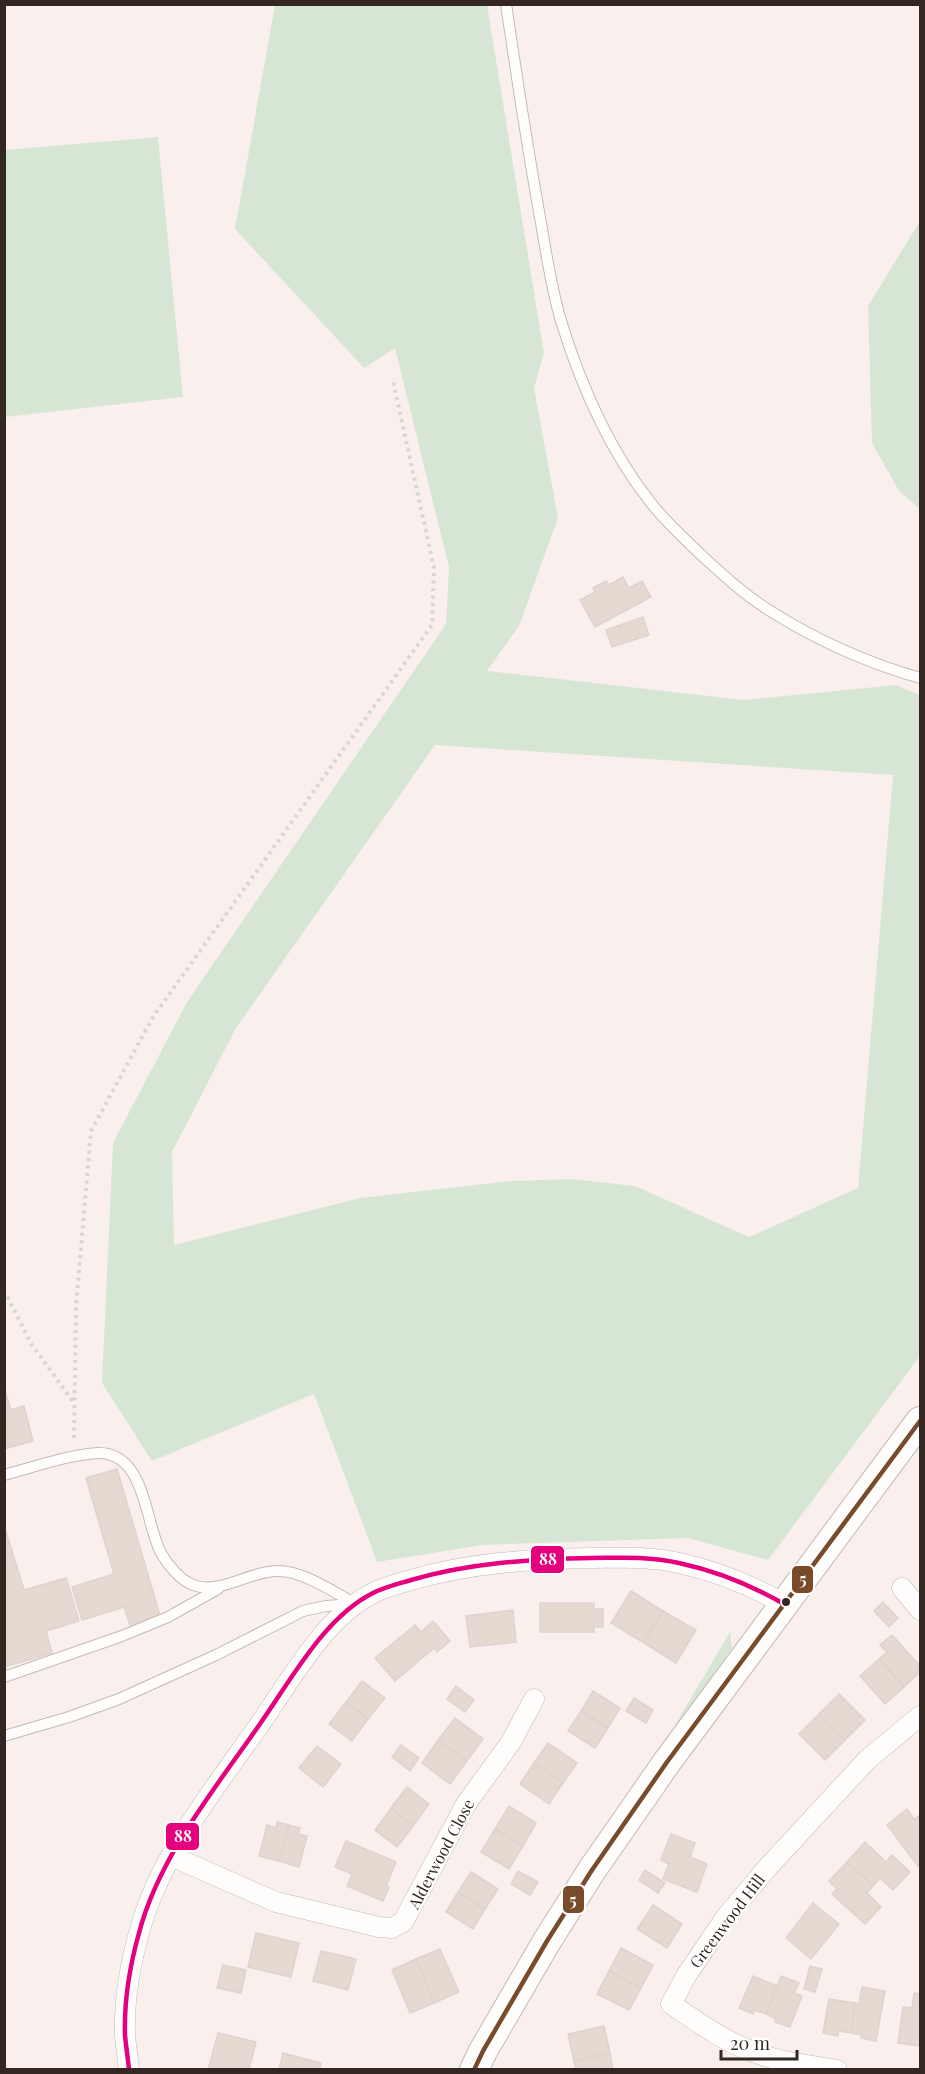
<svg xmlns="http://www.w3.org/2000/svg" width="925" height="2074" font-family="'Playfair Display',serif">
	<rect width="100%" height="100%" fill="#f9f0ed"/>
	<g fill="#d7e6d4" fill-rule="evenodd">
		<path d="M 275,5 L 487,5 L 544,353 L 534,388 L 558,518 L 519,626 L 487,671 L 744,700 L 896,685 L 920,695 L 920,1356 L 768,1560 L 688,1538 L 482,1545 L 377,1562 L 314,1394 L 152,1461 L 102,1383 L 113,1143 L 187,1002 L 446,624 L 449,567 L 395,348 L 364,368 L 235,229 ZM 435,745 L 893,775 L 858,1188 L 749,1237 L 635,1186 L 572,1179 L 511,1181 L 360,1198 L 174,1245 L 172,1152 L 236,1028 Z"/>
		<polygon points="158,137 183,397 5,417 5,150"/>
		<polygon points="920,221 920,509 899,491 872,443 868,306"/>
		<polygon points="730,1632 732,1648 675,1732 675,1725"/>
	</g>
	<g fill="#e5d9d1" stroke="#ded3ce" stroke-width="1.5">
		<polygon points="623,577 629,588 642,581 651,597 595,627 580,600 595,592 593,588 606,581 609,585"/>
		<polygon points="643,617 649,635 612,647 606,630"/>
		<polygon points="4,1387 11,1410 24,1406 33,1441 4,1449"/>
		<polygon points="117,1469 161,1619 131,1628 124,1607 82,1620 72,1587 114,1574 86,1478"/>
		<polygon points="4,1525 24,1590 66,1578 79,1621 46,1631 52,1653 4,1667"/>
		<polygon points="631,1591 663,1611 644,1643 611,1623"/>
		<polygon points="883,1602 898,1618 889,1627 874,1611"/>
		<polygon points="540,1603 594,1603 594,1609 603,1609 603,1627 594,1627 594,1632 540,1632"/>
		<polygon points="513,1610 516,1642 470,1647 466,1616"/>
		<polygon points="663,1611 696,1630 676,1663 644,1643"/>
		<polygon points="433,1621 450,1641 437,1652 434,1648 395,1681 375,1658 415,1625 421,1632"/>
		<polygon points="892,1635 920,1666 920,1672 904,1687 879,1659 887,1652 880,1645"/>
		<polygon points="879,1659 904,1687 885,1704 860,1676"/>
		<polygon points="362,1681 385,1698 368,1719 346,1702"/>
		<polygon points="456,1686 474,1700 465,1712 447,1699"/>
		<polygon points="593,1691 620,1708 608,1728 581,1711"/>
		<polygon points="839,1694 865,1720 845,1740 819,1714"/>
		<polygon points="634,1698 653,1710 646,1723 626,1711"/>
		<polygon points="346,1702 368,1719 352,1741 329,1724"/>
		<polygon points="581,1711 608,1728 595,1748 568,1731"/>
		<polygon points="819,1714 845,1740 825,1760 799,1734"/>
		<polygon points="455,1718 483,1739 467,1761 438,1740"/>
		<polygon points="438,1740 467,1761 450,1784 422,1763"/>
		<polygon points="548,1743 577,1763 563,1783 534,1763"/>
		<polygon points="401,1745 419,1758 410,1771 392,1757"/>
		<polygon points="317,1746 341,1764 323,1787 299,1768"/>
		<polygon points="534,1763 563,1783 549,1804 520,1784"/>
		<polygon points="407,1787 429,1804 413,1826 391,1808"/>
		<polygon points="509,1806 536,1823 523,1846 495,1829"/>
		<polygon points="391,1808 413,1826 397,1847 375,1830"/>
		<polygon points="907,1809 914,1819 920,1815 920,1864 918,1866 887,1825"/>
		<polygon points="277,1822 289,1825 279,1861 259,1856 267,1825 276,1828"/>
		<polygon points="289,1825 300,1828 298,1834 307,1836 299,1867 279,1861"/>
		<polygon points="495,1829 523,1846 509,1869 481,1852"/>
		<polygon points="671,1834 695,1843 690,1857 707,1864 697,1892 663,1879 669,1864 661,1860"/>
		<polygon points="346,1841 396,1862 386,1886 389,1887 383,1901 347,1886 352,1874 335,1867"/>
		<polygon points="865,1842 886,1862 892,1855 910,1872 893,1890 880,1878 873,1886 847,1862"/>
		<polygon points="847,1862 873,1886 867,1893 881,1907 865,1924 832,1894 837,1889 829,1881"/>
		<polygon points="645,1870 665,1883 658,1893 639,1880"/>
		<polygon points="518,1871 538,1882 530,1895 511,1884"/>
		<polygon points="471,1872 498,1889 485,1909 458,1892"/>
		<polygon points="458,1892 485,1909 473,1929 446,1912"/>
		<polygon points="813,1903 839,1924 811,1959 786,1938"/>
		<polygon points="653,1905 682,1924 667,1948 637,1929"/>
		<polygon points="256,1933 299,1943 291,1977 248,1967"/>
		<polygon points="621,1948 653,1965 641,1988 609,1971"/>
		<polygon points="440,1949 459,1992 434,2003 416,1959"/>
		<polygon points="321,1951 356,1959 348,1990 313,1981"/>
		<polygon points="416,1959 434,2003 410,2013 392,1970"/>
		<polygon points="223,1965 246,1970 241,1993 217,1988"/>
		<polygon points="810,1966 822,1969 815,1992 804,1989"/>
		<polygon points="609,1971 641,1988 629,2010 597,1994"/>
		<polygon points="753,1976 777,1986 766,2014 754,2010 753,2014 739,2008"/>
		<polygon points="781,1976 799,1983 794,1993 802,1996 790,2027 775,2022 776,2019 766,2014"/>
		<polygon points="862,1987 885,1991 876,2041 861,2038 862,2035 851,2033 855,2003 859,2004"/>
		<polygon points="914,1993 920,1994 920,2046 898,2043 903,2007 912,2008"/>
		<polygon points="829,1999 855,2003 851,2033 838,2031 838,2036 823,2033"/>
		<polygon points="604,2026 610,2053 574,2061 568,2034"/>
		<polygon points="218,2033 256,2042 249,2070 208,2070"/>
		<polygon points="283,2053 321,2063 319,2070 279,2070"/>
		<polygon points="610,2053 613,2070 576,2070 574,2061"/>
	</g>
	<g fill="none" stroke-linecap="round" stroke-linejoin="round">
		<g stroke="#c4b9b5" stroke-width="12">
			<g id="lane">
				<path d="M 506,4 C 516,72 526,139 538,206 C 545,244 550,284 561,321 C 581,386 609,450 651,503 C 665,521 682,536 698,552 C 721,573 745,596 772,612 C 818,641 868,663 920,678"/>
				<path d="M 4,1475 C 34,1467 67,1455 98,1453 C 146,1452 145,1524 161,1553 C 168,1565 180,1580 193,1585 C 220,1595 250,1571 277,1571 C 302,1570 335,1593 356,1604"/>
				<polyline points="4,1677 122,1636 168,1617 218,1589"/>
				<polyline points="4,1736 69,1717 119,1699 216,1655 303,1611 326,1606 353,1604"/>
			</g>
		</g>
		<g stroke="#c4b9b5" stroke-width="21">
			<g id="street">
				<polyline points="902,1588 920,1610"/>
				<polyline points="171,1856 276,1902 379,1927 392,1928 403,1922 466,1804 511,1742 534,1699"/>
				<path d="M 129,2070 C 128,2058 126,2047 125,2035 C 124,2002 130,1965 139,1933 C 159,1856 217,1786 262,1721 C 292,1678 325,1617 373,1593 C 385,1587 398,1584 411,1580 C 469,1563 530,1559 591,1558 C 620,1558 650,1556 679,1563 C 716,1571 751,1585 784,1604"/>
				<path d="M 837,2070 C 808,2065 778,2062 751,2051 C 722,2040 696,2021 671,2004 L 686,1976 L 726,1917 L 768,1867 L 867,1760 L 920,1716"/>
			</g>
		</g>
		<g stroke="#c4b9b5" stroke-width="30">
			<polyline id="secondary" points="474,2070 483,2051 547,1941 592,1870 667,1762 920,1421"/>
		</g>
		<g stroke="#d8d5d4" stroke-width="4" stroke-dasharray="3 4.5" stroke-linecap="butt">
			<polyline points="4,1290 32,1345 74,1403"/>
			<polyline points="74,1438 76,1306 91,1131 153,1017 432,625 434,568 393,381"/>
		</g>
		<use href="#lane" stroke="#fefdfc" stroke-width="10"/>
		<use href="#street" stroke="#fefdfc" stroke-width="20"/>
		<use href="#secondary" stroke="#fefdfc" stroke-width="28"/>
		<g stroke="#fff" stroke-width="9">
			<path id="bus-1" d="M 129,2070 C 128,2058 126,2047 125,2035 C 124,2002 130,1965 139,1933 C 159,1856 217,1786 262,1721 C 292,1678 325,1617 373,1593 C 385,1587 398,1584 411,1580 C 469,1563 530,1559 591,1558 C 620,1558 650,1556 679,1563 C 716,1571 751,1585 784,1604"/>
		</g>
		<g stroke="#fff" stroke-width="9">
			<polyline id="bus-2" points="474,2070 483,2051 547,1941 592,1870 667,1762 920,1421"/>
		</g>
		<use href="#bus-1" stroke="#e5007d" stroke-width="4.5"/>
		<use href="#bus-2" stroke="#7a4b2a" stroke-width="4.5"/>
	</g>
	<circle fill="#342620" stroke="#fff" stroke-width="2" cx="786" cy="1602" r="5"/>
	<g text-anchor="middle" stroke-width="5" stroke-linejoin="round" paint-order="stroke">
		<g font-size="16" fill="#342620" stroke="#fff">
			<text transform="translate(441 1854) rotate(-62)" y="6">Alderwood Close</text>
			<text transform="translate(727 1921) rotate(-53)" y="6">Greenwood Hill</text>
		</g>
	</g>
	<g stroke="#fff" stroke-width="2">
		<rect x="530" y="1545" width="35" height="29" rx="6" fill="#e5007d"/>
		<rect x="791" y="1565" width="23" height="29" rx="6" fill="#7a4b2a"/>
		<rect x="165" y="1822" width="35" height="29" rx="6" fill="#e5007d"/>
		<rect x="562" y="1885" width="23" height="29" rx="6" fill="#7a4b2a"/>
	</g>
	<g font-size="16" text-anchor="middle" font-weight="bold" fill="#fff">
		<text x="548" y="1565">88</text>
		<text x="803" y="1585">5</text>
		<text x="183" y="1842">88</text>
		<text x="573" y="1906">5</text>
	</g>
	<rect width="925" height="2074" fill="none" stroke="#342620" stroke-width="12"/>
	<path d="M721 2050v9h76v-9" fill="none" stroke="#342620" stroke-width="3"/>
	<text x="730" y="2050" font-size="18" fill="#342620" stroke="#ffffff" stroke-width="4.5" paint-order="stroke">20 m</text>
</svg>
